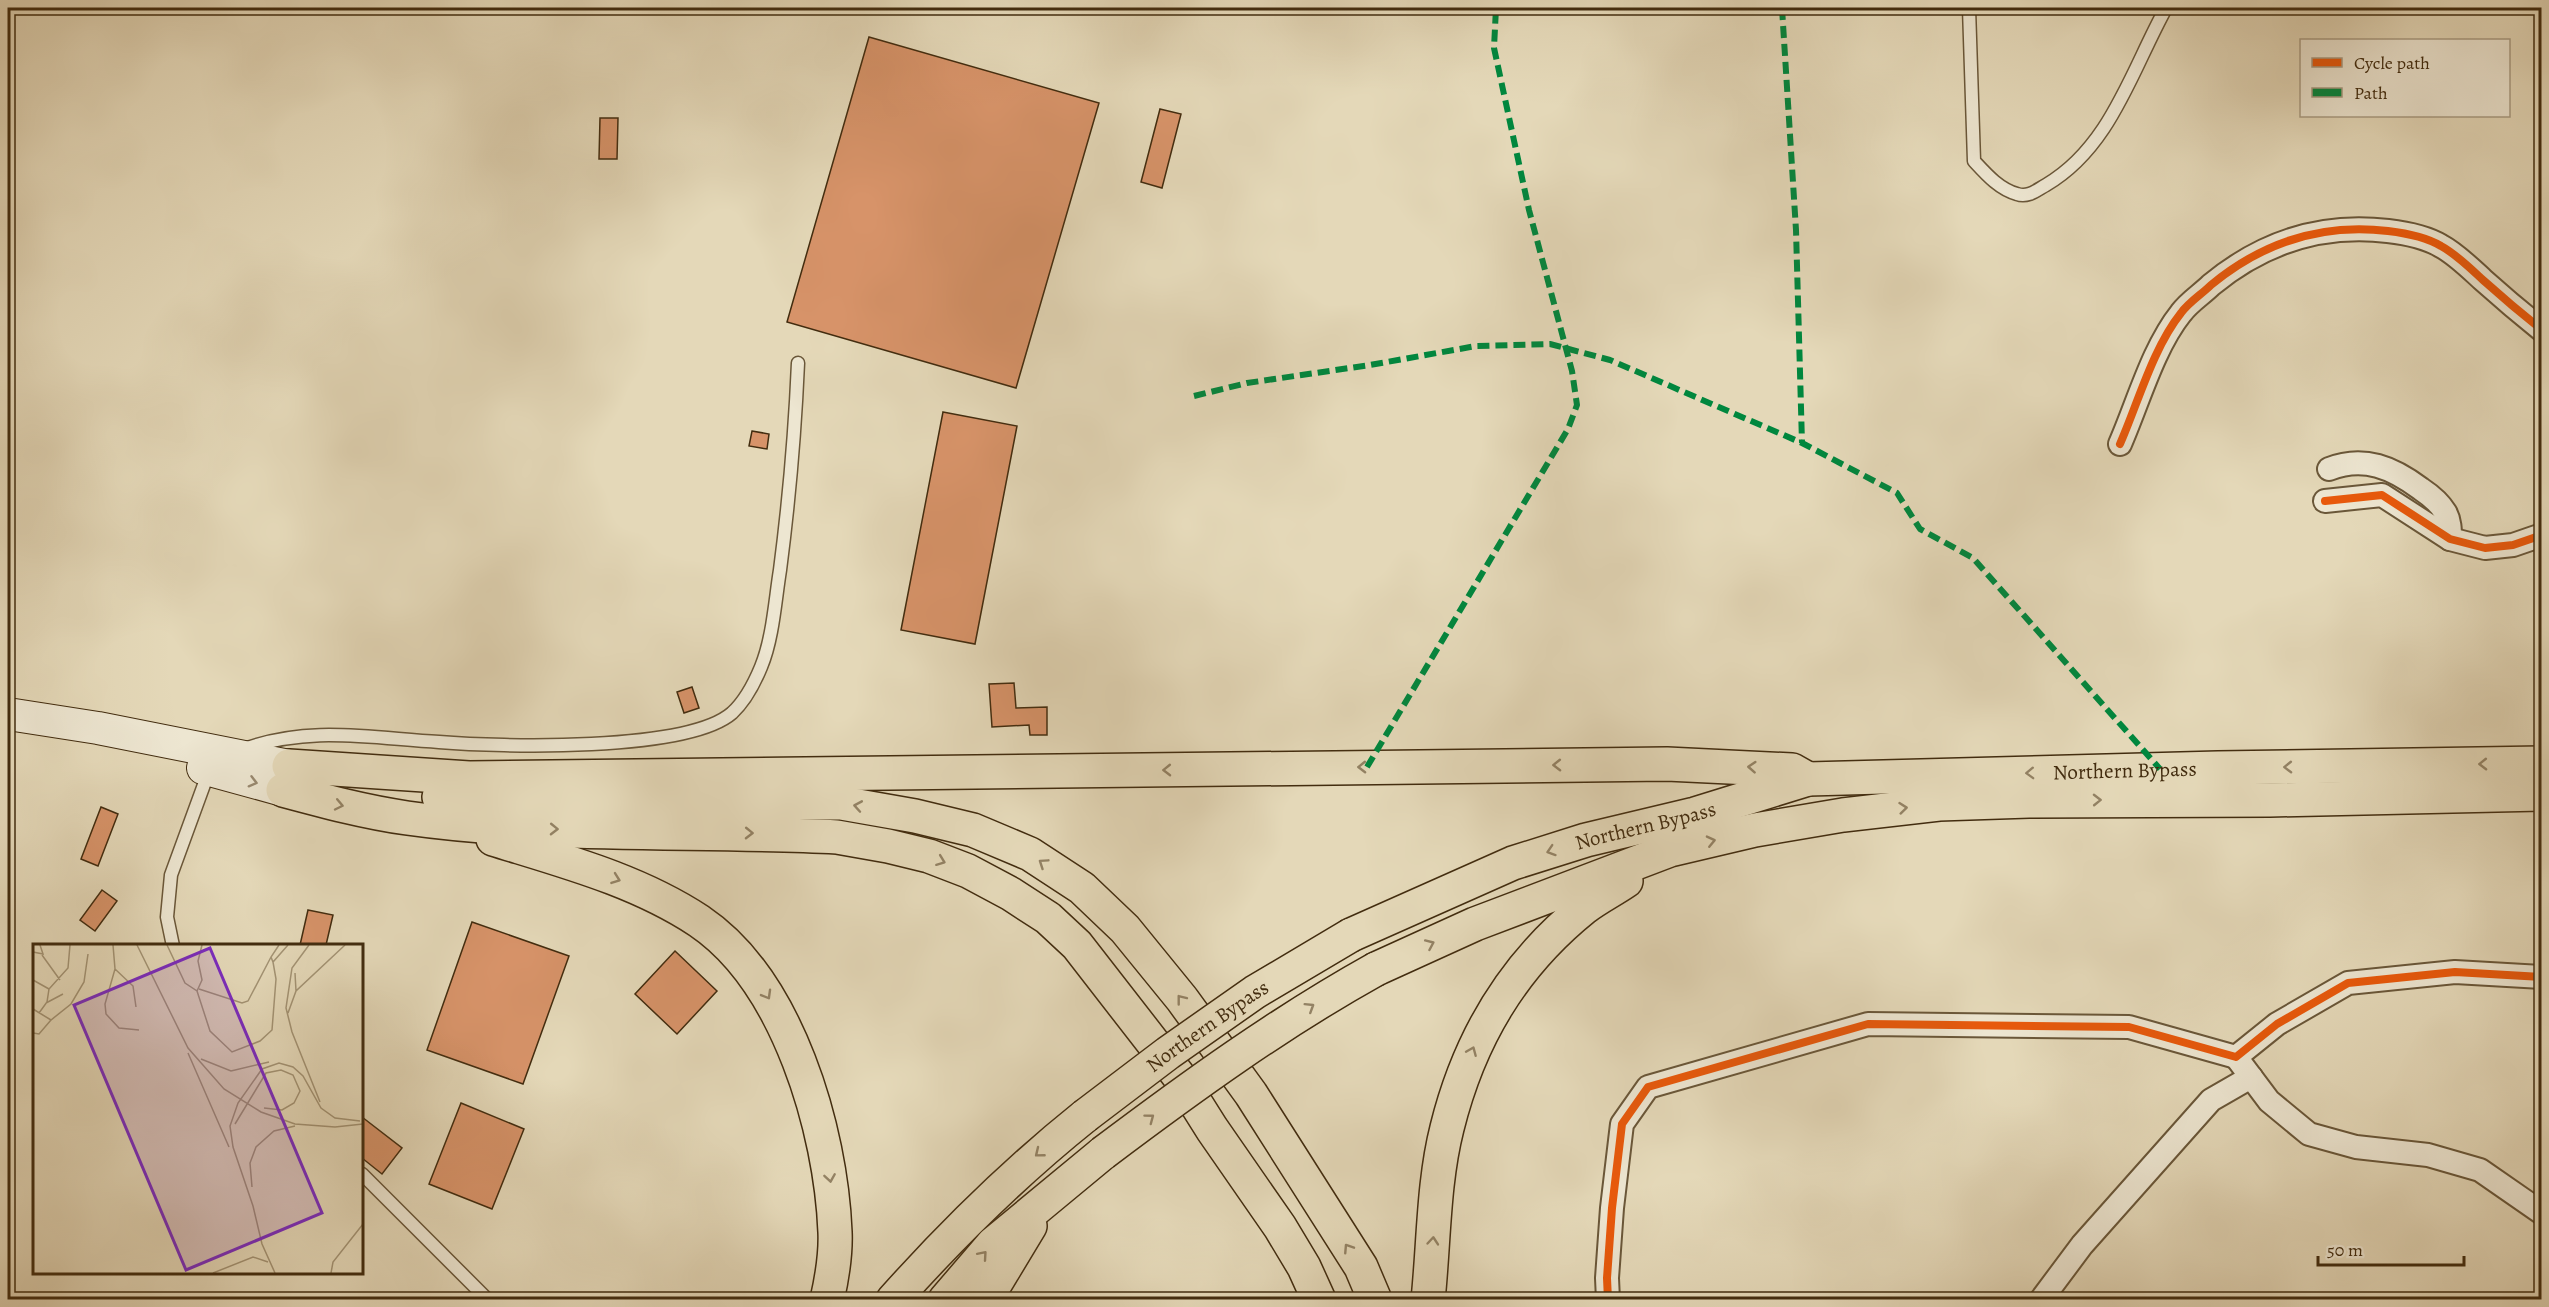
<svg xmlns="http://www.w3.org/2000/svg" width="2549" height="1307" font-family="Alegreya,serif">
	<rect width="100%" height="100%" fill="#e4d8b8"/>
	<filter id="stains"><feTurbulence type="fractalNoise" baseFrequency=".00333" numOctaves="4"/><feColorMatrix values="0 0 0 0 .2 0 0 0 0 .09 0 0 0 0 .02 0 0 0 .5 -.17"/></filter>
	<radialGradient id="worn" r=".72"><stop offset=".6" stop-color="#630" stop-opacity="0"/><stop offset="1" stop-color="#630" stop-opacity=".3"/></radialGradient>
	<g fill="#d79369" stroke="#422c0f" stroke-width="1.5">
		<polygon points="869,37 1099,103 1016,388 787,322"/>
		<polygon points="1160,109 1181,114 1162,188 1141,182"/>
		<polygon points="600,118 618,118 617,159 599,159"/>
		<polygon points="943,412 1017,426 975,644 901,630"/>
		<polygon points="752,431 769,434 767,449 749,446"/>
		<polygon points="1014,683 1016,708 1047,707 1047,735 1030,735 1029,725 992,727 989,684"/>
		<polygon points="692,687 699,708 684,713 677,692"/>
		<polygon points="101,807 118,814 98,866 81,859"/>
		<polygon points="102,890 117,901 95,931 80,920"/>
		<polygon points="308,910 333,915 326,945 300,945"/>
		<polygon points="472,922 569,956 523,1084 427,1050"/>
		<polygon points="675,951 717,991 677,1034 635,994"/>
		<polygon points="461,1103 524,1129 492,1209 429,1184"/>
		<polygon points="362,1117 402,1148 382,1174 362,1158"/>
	</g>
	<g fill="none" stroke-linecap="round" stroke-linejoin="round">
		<g stroke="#6a5739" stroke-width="15">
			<g id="service">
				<path d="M 1969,8 L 1974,161 C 1986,174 1999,189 2017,194 C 2028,198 2037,190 2046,185 C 2111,147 2132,69 2166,8"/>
				<path d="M 242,750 C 308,725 370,738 439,742 C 500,747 687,752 732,713 C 745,701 754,684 761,667 C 773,638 775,601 780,570 C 789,501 795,432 798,363"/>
				<polyline points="173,946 167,917 171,875 209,771"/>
				<polyline points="362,1174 488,1300"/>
			</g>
		</g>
		<g stroke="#6a5739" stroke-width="26">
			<g id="minor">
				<path d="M 2120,444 C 2138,403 2153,348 2181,313 C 2189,302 2202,294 2211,285 C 2263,242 2321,223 2388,231 C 2405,233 2426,237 2441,246 C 2456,254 2470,268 2483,280 C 2502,297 2522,314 2542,330"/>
				<path d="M 2329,469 C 2364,455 2393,468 2421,489 C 2430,495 2439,502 2445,512 C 2450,520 2450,530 2450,539"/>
				<polyline points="2325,501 2382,495 2450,539 2485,548 2513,545 2542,535"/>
				<polyline points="2236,1057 2269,1101 2309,1134 2356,1147 2428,1155 2480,1170 2542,1213"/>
				<polyline points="1608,1300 1607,1278 1612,1208 1622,1124 1648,1087 1868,1024 2129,1027 2236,1057 2277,1024 2348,983 2455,972 2542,977"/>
				<polyline points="2041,1300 2082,1245 2211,1100 2251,1077"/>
			</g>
		</g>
		<g stroke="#422c0f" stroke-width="34">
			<g id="secondary">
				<polyline points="8,714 98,728 289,766"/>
				<polyline points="203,768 283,790"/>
			</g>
		</g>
		<g stroke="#422c0f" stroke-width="36">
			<g id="trunk">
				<polyline points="289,766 469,778 1667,764 1792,770 1808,779"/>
				<path d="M 283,790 C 324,801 365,812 407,818 C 548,838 695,830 837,837 L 888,846 L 929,856 L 968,871 L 1011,894 L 1048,918 L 1077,945 L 1178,1075 L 1212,1129 L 1280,1227 L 1304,1267 L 1319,1300"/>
				<polyline points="439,797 506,803 841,803 915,816 973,830 1030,854 1082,888 1125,929 1182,999 1251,1094 1361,1267 1375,1300"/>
				<path d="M 493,839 C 564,861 637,880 699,921 C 788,981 831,1130 835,1232 C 836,1255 832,1278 827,1300"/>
				<path id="s1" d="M 1351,935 L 1513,863 L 1586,840 L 1695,814 L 1808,779 L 2218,768 L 2542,763"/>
				<polyline points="1376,969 1475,924 1670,850 1755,830 1843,815 1939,804 2029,801 2270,800 2542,794"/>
				<path d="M 893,1300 C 953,1233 1015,1172 1085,1116"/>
				<polyline points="945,1300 993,1244 1103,1153"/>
				<polyline points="988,1300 992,1289 1030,1226"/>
				<path d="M 1428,1300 C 1434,1243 1433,1183 1447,1128 C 1469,1039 1512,966 1584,908 C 1597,898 1613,890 1626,881"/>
			</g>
		</g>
		<use href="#service" stroke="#ede6d1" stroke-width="12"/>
		<use href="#minor" stroke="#ede6d1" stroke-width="22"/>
		<use href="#secondary" stroke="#ede6d1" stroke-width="32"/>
		<use href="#trunk" stroke="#e4d8b8" stroke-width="33"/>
		<g stroke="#422c0f" stroke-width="36" stroke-linecap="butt">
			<g id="trunk-bridge">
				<path id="s2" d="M 1085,1116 L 1168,1053 L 1255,992 L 1351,935"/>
				<path d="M 1103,1153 C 1192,1086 1279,1023 1376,969"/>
			</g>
		</g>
		<use href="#trunk-bridge" stroke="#e4d8b8" stroke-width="33"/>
		<g stroke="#00873e" stroke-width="6" stroke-dasharray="12 6" stroke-linecap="butt">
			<polyline points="1782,8 1796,230 1802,443"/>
			<polyline points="1194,396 1247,383 1370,365 1476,346 1550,344 1610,360 1802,443 1897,493 1920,529 1973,558 2160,769"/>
			<polyline points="1367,767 1568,429 1577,405 1572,371 1529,210 1494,48 1496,8"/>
		</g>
		<g stroke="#ede6d1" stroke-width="11">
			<g id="cycleway">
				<path d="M 2120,444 C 2138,403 2153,348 2181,313 C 2189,302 2202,294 2211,285 C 2263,242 2321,223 2388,231 C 2405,233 2426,237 2441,246 C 2456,254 2470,268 2483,280 C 2502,297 2522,314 2542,330"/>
				<polyline points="2325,501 2382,495 2450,539 2485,548 2513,545 2542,535"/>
				<polyline points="1608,1300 1607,1278 1612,1208 1622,1124 1648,1087 1868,1024 2129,1027 2236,1057 2277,1024 2348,983 2455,972 2542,977"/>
			</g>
		</g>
		<use href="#cycleway" stroke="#e8590c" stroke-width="8"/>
	</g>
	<defs><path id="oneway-chevron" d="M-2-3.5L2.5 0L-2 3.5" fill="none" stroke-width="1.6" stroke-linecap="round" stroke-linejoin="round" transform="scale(1.5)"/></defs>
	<g stroke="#938264">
		<use href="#oneway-chevron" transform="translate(2483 764) rotate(179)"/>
		<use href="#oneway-chevron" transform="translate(1557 765) rotate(179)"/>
		<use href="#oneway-chevron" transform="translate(1362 767) rotate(179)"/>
		<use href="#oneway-chevron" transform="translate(1752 767) rotate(-176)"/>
		<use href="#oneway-chevron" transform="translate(2288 767) rotate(179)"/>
		<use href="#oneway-chevron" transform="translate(1167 770) rotate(179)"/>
		<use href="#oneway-chevron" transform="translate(2030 773) rotate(178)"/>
		<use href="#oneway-chevron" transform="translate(2097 800) rotate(-1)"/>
		<use href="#oneway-chevron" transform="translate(339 805) rotate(12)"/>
		<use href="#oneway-chevron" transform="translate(858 806) rotate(-170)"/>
		<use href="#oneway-chevron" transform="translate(1903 808) rotate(-6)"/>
		<use href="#oneway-chevron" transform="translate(554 829) rotate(1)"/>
		<use href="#oneway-chevron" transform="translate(749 833) rotate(1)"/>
		<use href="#oneway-chevron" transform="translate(1711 841) rotate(-13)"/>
		<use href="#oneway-chevron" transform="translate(1551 851) rotate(162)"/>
		<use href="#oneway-chevron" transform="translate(941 861) rotate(21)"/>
		<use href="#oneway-chevron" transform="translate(1043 863) rotate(-146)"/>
		<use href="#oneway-chevron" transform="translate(616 879) rotate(20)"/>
		<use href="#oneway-chevron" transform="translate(1430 944) rotate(-24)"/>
		<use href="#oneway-chevron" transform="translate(767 995) rotate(60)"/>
		<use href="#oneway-chevron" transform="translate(1181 999) rotate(-128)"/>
		<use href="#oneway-chevron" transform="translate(1310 1007) rotate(-32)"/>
		<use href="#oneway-chevron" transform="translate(1472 1051) rotate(-67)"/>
		<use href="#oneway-chevron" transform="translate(1150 1118) rotate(-37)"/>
		<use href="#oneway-chevron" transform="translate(1039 1153) rotate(141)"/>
		<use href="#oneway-chevron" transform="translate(830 1178) rotate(81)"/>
		<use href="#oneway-chevron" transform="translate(1433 1241) rotate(-85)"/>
		<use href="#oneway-chevron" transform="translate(1348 1248) rotate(-123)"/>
		<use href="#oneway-chevron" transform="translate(983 1255) rotate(-49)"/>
	</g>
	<use stroke="#988970" href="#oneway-chevron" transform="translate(253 782) rotate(15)"/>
	<g text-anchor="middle" stroke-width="6" stroke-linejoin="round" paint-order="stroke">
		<g font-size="21" fill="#422c0f" stroke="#ede6d1">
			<text dy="7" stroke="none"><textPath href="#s1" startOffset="801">Northern Bypass</textPath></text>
			<text dy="7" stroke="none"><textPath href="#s1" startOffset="315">Northern Bypass</textPath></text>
			<text dy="7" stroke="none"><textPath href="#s2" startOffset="152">Northern Bypass</textPath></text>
		</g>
	</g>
	<g transform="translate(33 944)">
		<rect width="330" height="330" fill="#e4d8b8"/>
		<path fill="none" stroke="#a39374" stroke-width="1.5" d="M 80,1 L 82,25 L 72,60 L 73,70 L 86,84 L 106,86M 104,1 L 155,104 L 191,145 L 228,168 L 262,180 L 302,183 L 330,180M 134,1 L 152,39 L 164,47 L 177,87 L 199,108 L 227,97 L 239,86 L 243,35 L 240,18M 246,1 L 238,13 L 240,18 L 255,1M 276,1 L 259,24 L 253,64 L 259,88 L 287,158M 0,8 L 10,10 L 7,1M 9,11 L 27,36M 82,25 L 100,42 L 103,63M 262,29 L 263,47M 0,36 L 16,45M 166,45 L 209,59 L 215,57 L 238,13M 164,47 L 169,36 L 165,17 L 169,1M 13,59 L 30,50M 0,65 L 18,76 L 38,60 L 51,38 L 55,10M 6,69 L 14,58 L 16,45 L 35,24 L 37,1M 255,69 L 263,47 L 312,1M 0,89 L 6,90 L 18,76M 155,109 L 196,203M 168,115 L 198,127 L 236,118M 202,180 L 233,129 L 248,126 L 260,131 L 267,147 L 261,159 L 249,166 L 231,164M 219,243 L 217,219 L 223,203 L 241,187 L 262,182M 220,262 L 229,300 L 242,329M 220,262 L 200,203 L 197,182 L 205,159 L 229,125 L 246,119 L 260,123 L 270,132 L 288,164 L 302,174 L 327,177M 180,329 L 220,313 L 235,318M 298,329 L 300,318 L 330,280"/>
		<path fill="#7b2cbf" fill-opacity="0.15" stroke="#7b2cbf" stroke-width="3" d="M 177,4 L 289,269 L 153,326 L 41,61 Z"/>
		<rect width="330" height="330" fill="none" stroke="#422c0f" stroke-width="3"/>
	</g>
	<rect width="2549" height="1307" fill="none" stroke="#e4d8b8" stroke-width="30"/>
	<rect x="9" y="9" width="2531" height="1289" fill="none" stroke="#422c0f" stroke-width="3"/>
	<rect x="15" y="15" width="2519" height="1277" fill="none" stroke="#422c0f" stroke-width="1.5"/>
	<rect x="2300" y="39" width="210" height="78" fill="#ede6d1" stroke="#a99c83" stroke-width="1.5"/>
	<rect x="2312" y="58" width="30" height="9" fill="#e8590c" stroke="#a99c83" stroke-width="1.5"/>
	<text x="2354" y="69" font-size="18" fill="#422c0f">Cycle path</text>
	<rect x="2312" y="88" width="30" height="9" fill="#00873e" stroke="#a99c83" stroke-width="1.5"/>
	<text x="2354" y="99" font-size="18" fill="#422c0f">Path</text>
	<path d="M2318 1256v9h146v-9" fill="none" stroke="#422c0f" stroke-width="3"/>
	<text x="2327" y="1256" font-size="18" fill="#422c0f" stroke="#ede6d1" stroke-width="4.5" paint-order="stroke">50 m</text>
	<rect width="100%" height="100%" filter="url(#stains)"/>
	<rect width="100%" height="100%" fill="url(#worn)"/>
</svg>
